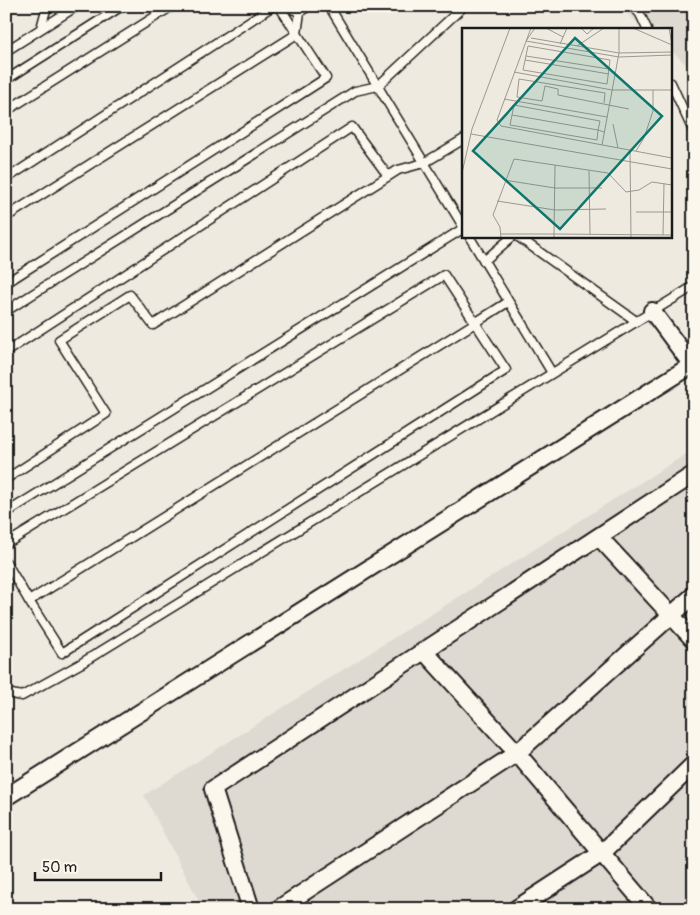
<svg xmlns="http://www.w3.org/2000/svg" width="700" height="915" font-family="Pangolin,sans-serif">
	<rect width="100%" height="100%" fill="#eeeadf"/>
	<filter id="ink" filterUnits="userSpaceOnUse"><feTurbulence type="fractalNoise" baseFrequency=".02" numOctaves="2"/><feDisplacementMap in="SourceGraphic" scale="10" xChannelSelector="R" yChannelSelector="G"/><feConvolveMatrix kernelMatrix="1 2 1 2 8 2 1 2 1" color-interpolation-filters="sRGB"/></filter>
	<g filter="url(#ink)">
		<g fill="#dedad1">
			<polygon points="619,6 694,6 694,71 671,51 671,29 645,29"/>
			<polygon points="694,449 694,909 203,909 144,795"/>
		</g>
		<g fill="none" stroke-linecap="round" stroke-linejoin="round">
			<g stroke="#1c1c1c" stroke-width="11">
				<g id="service">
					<polyline points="284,6 300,12 309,6"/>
					<polyline points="329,6 464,228"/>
					<polyline points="633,6 640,14 647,29"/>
					<polyline points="41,28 47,6"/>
					<polyline points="6,51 77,6"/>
					<polyline points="6,80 122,6"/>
					<polyline points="671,83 694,133"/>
					<polyline points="6,111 172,6"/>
					<polyline points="6,179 273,6"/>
					<polyline points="6,217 297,34 300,12"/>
					<polyline points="469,236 552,373"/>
					<polyline points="517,236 636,321"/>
					<polyline points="484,261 513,236"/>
					<polyline points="6,283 326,78 279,6"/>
					<polyline points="6,311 355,91 378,86 464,6"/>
					<polyline points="6,352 352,127 388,176"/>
					<polyline points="6,479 106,414 59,340 130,295 153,325 398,170 424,163 464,139"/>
					<polyline points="6,513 464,228"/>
					<polyline points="6,544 444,275 506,370 62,653 29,601 475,323 508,302"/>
					<polyline points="6,562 29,601"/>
					<polyline points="6,693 22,696 80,664 694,286"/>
				</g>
			</g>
			<g stroke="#1c1c1c" stroke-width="20">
				<g id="minor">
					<polyline points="599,537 694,640"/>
					<polyline points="424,651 517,753 649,909"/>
					<polyline points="6,797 692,365 652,311"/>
					<polyline points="251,909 213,789 691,476 694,477"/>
					<polyline points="278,909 517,753 694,595"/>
					<polyline points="516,909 602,853 694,764"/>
				</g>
			</g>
			<g stroke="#1c1c1c" stroke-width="24">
				<polyline id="tertiary" points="692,365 694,363"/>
			</g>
			<use href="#service" stroke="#fbf7ec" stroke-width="8"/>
			<use href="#minor" stroke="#fbf7ec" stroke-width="16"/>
			<use href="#tertiary" stroke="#fbf7ec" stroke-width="20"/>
		</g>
	</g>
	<g transform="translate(462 28)">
		<rect width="210" height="210" fill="#eeeadf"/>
		<path fill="none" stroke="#9a9891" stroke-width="1" d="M 69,0 L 35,92 L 39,98 L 210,130M 73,0 L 64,13 L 157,29 L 210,27M 84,0 L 101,9M 119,0 L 125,6 L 132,0M 171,0 L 210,17M 207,0 L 210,17M 69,10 L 157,25 L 210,24M 98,16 L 105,0M 66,18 L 148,32 L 145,56 L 61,42 ZM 115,18 L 142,0M 64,28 L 147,41 L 154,45M 63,32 L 147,46M 52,44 L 150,62 L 210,62M 42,71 L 145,89M 142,75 L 143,65 L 57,51 L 55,69 L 80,73 L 83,58 L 96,61 L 96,67 L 167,81M 50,87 L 52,77 L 138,93 L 136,102 L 135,112 L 48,97 L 50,87 L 136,102 L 142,104M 151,96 L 156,120M 9,106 L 210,141M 140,117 L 157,25 L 157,0M 168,122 L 169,210M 174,123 L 182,110 L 191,83 L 191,62M 127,143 L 128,207M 0,145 L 10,101 L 48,0M 42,152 L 93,160 L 140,160M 35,173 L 93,182 L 144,181M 174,184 L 210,184M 39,206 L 92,206 L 93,137M 201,207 L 202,155M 39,210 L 38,199 L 31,187 L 52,131 L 146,145 L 164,164 L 177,162 L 190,154 L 210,157M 92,210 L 92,206 L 210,207"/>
		<path fill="#0f766e" fill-opacity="0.15" stroke="#0f766e" stroke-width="2.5" d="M 113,10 L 200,88 L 98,201 L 11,123 Z"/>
		<rect width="210" height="210" fill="none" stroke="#1c1c1c" stroke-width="2.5"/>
	</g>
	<rect width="700" height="915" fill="none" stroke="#fbf7ec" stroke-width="25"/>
	<rect x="12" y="12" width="675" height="890" fill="none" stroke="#1c1c1c" stroke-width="2" filter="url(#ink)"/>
	<path d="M35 872v8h126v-8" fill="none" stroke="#1c1c1c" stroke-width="2.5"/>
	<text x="42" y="872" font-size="15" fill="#1c1c1c" stroke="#fbf7ec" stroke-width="4" paint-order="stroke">50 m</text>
</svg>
